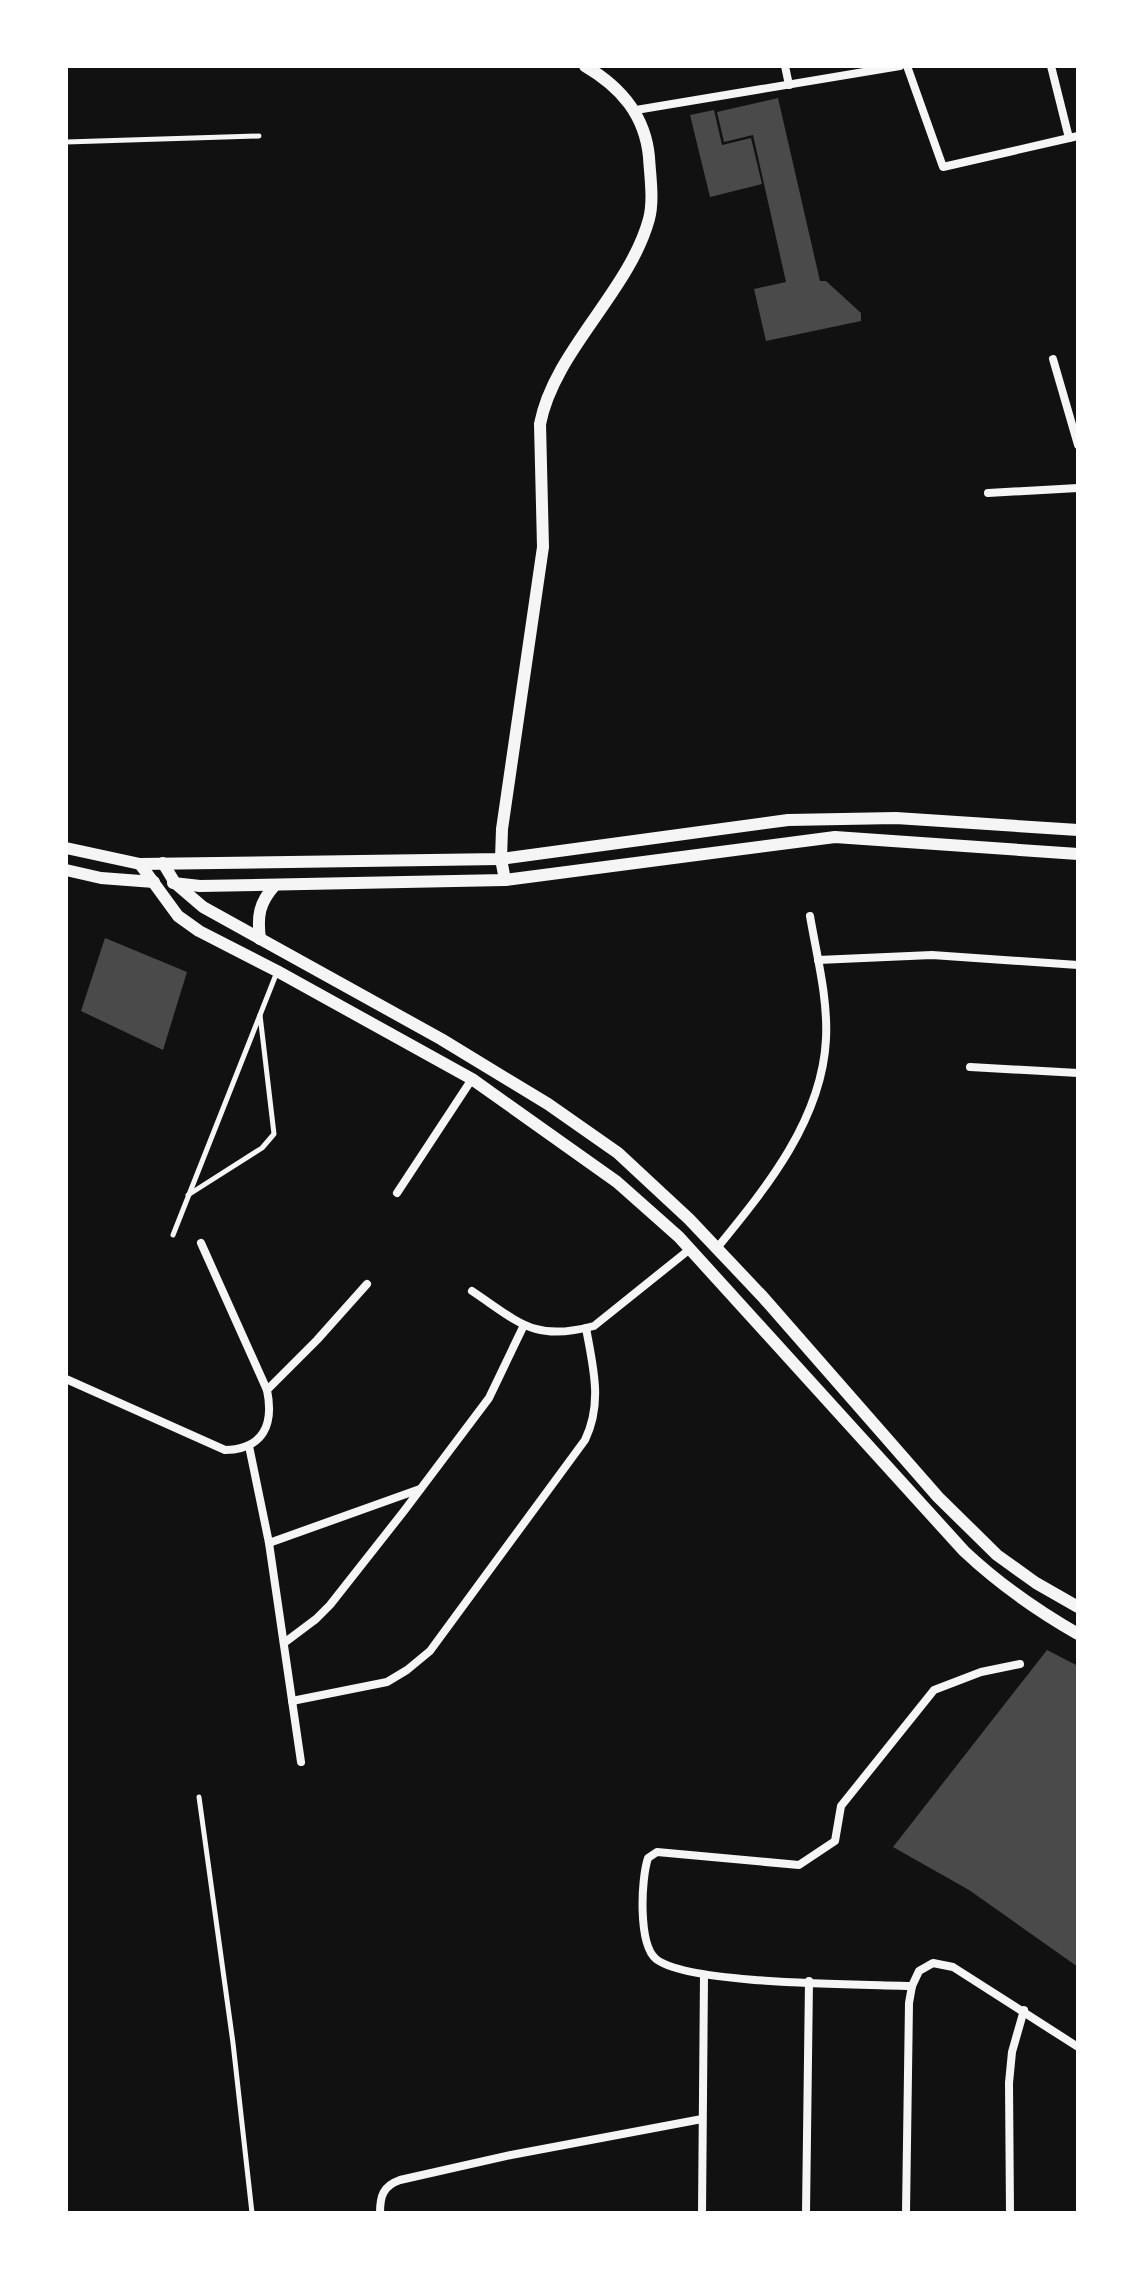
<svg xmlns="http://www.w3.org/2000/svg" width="1144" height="2279" font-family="'PT Sans',sans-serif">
	<rect width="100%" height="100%" fill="#111"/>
	<g fill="#4a4a4a">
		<polygon points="778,98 820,281 826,281 861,313 861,321 766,341 754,289 786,282 753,135 724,142 717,112"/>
		<polygon points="714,110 722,145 751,138 762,184 710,197 690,115"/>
		<polygon points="105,938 187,972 163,1050 81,1011"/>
		<polygon points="1047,1650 1078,1666 1078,1967 969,1890 893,1847"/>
	</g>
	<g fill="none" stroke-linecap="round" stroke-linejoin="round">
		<g stroke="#f5f5f5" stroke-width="5">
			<polyline points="66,142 259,136"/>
			<polyline points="188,1195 262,1148 274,1134 260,1015"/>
			<polyline points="173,1235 277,972"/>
			<polyline points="199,1797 233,2043 252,2213"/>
		</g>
		<g stroke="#f5f5f5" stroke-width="8">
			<polyline points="785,66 789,85"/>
			<polyline points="907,66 943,167 1078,136"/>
			<polyline points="1051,66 1069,138"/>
			<polyline points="636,110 900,66"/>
			<polyline points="1053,359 1078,445"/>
			<polyline points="988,493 1078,488"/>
			<polyline points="818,960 932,955 1078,965"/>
			<polyline points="970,1067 1078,1073"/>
			<polyline points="397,1193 472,1079"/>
			<path d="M 717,1248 C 766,1188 822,1120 826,1039 C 828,998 817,957 810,916"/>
			<path d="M 472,1291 C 520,1323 534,1342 594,1326 L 690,1249"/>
			<path d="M 66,1379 L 225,1450 C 264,1449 274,1424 267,1390 L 201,1243"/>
			<polyline points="267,1390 317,1340 367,1284"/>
			<polyline points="249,1446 269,1543 301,1762"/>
			<polyline points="269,1543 420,1489"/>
			<polyline points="284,1643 316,1619 330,1605 404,1511 489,1398 524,1325"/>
			<path d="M 292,1701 L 387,1682 L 407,1670 L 430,1651 L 585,1440 C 603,1403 593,1367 586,1328"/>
			<path d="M 912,1986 C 863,1984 688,1985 656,1959 C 638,1944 641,1879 648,1858 L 657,1852 L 799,1865 L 835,1841 L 841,1806 L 934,1690 L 981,1672 L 1020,1664"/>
			<path d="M 380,2213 C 380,2196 383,2186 400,2180 L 511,2155 L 702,2119"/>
			<polyline points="702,2213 704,1976"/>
			<polyline points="806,2213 809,1981"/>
			<polyline points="906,2213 909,2003 912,1986 919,1971 933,1963 953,1967 1078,2047"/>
			<polyline points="1010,2213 1009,2083 1012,2052 1024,2010"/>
		</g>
		<g stroke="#f5f5f5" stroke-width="12">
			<polyline points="66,848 140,864 501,859 788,820 896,818 1078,830"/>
			<polyline points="163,863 175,883 203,907 441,1039 548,1104 618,1153 689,1219 762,1296 938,1497 997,1555 1036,1583 1078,1607"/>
			<path d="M 140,864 L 178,916 L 199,931 L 277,971 L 472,1079 L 617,1182 L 679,1237 L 964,1551 C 999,1584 1036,1610 1078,1634"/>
			<polyline points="66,870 101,878 154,882"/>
			<path d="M 505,880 L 501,859 L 502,829 L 543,547 L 540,424 C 554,351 629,292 649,219 C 654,200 650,176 649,157 C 645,115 621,87 585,66"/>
			<polyline points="173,883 200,886 505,880 835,837 1078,854"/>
			<path d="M 260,939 C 257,916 259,903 275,885"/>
		</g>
	</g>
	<rect width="1144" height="2279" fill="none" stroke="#ffffff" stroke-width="136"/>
</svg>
